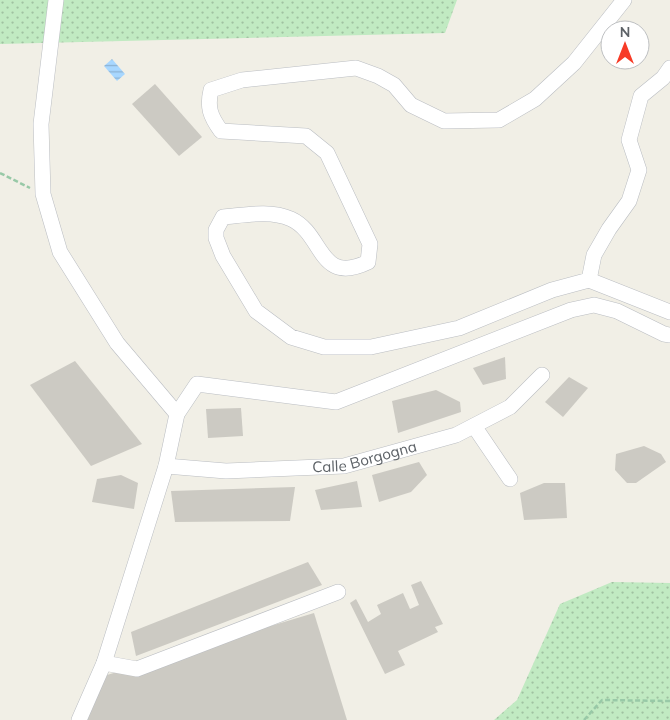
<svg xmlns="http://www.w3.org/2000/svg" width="670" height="720" font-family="Mulish,sans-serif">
	<defs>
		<pattern id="grass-dots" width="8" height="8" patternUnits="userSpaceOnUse" patternTransform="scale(1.25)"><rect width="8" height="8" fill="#c1eac2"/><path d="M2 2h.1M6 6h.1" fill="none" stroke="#a0c1a1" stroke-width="1.8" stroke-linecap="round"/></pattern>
		<pattern id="water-rules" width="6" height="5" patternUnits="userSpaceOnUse" patternTransform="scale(1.25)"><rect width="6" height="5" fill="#a8d7ff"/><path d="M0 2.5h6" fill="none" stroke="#8cb2d2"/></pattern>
	</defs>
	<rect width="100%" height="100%" fill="#f1efe6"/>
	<g fill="url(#grass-dots)">
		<polygon points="0,0 457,0 445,33 0,44"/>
		<polygon points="612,582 670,583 670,720 494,720 517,700 560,604"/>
	</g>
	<polygon fill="url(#water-rules)" points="112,59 125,74 117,81 104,66"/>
	<g fill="#cccac3">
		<polygon points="155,84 202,137 179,156 132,104"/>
		<polygon points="505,357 506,379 483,385 473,368"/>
		<polygon points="75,361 142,444 91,466 30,385"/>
		<polygon points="569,377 588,388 563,417 545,402"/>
		<polygon points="436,390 460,402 461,412 398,433 392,401"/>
		<polygon points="241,408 243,436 208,438 206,409"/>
		<polygon points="644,446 661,454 666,462 636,483 627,483 615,470 616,454"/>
		<polygon points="419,462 427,475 411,492 379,502 372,475"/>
		<polygon points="121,475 138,483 134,509 92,502 97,479"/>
		<polygon points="357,481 362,507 321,510 315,490"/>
		<polygon points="544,483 565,483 567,518 524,520 520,493"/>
		<polygon points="295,487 290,521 175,522 171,491"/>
		<polygon points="308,562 322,585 136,656 131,632"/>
		<polygon points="421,581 443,624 435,627 438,632 398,651 405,665 385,674 350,603 356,599 368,622 381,614 377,605 403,593 410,609 419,605 411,585"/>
		<polygon points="314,613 347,720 72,720 97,678"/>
	</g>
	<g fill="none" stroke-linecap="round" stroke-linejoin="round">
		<g stroke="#babdc2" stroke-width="16">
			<g id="minor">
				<polyline points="56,0 41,124 43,194 60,252 117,343 177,414"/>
				<path d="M 624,0 L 574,63 L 535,99 L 499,120 L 444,121 L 411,105 L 394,85 L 378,76 L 356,68 L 242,80 L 211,90 C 207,107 210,116 221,131 L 306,136 L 327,153 L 370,244 L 368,262 C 318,286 324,234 291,219 C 270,210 246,215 223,217 L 216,230 L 216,238 L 223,256 L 256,311 L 291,337 L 324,347 L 371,347 L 459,328 L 552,290 L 589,280 L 594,255 L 609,229 L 629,201 L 639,170 L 629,140 L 641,96 L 663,78 L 670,68"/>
				<polyline points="589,280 670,312"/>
				<polyline points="474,426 510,479"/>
				<path id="s1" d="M 166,466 L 226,471 L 344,466 L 456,435 L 510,407 L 542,375"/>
				<polyline points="104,663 137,669 338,592"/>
				<polyline points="79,720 104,663 166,466 177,414 197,384 336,402 571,310 594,305 617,311 664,334 670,335"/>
			</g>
		</g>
		<g stroke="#98c9a7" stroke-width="2.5" stroke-dasharray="5 2.5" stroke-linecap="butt">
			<polyline points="0,173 30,188"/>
			<polyline points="584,720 602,700 670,701"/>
		</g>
		<use href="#minor" stroke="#fff" stroke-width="15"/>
	</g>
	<g text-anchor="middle" stroke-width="4" stroke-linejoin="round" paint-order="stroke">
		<g font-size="15" fill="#5d6267" stroke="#fff">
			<text dy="5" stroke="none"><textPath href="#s1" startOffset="200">Calle Borgogna</textPath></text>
		</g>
	</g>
	<g transform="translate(625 45)"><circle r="24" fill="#ffffff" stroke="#bec0c2"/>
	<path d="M0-4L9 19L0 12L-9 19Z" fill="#f73b26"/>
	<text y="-8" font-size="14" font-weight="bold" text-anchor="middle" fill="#5d6267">N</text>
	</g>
</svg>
